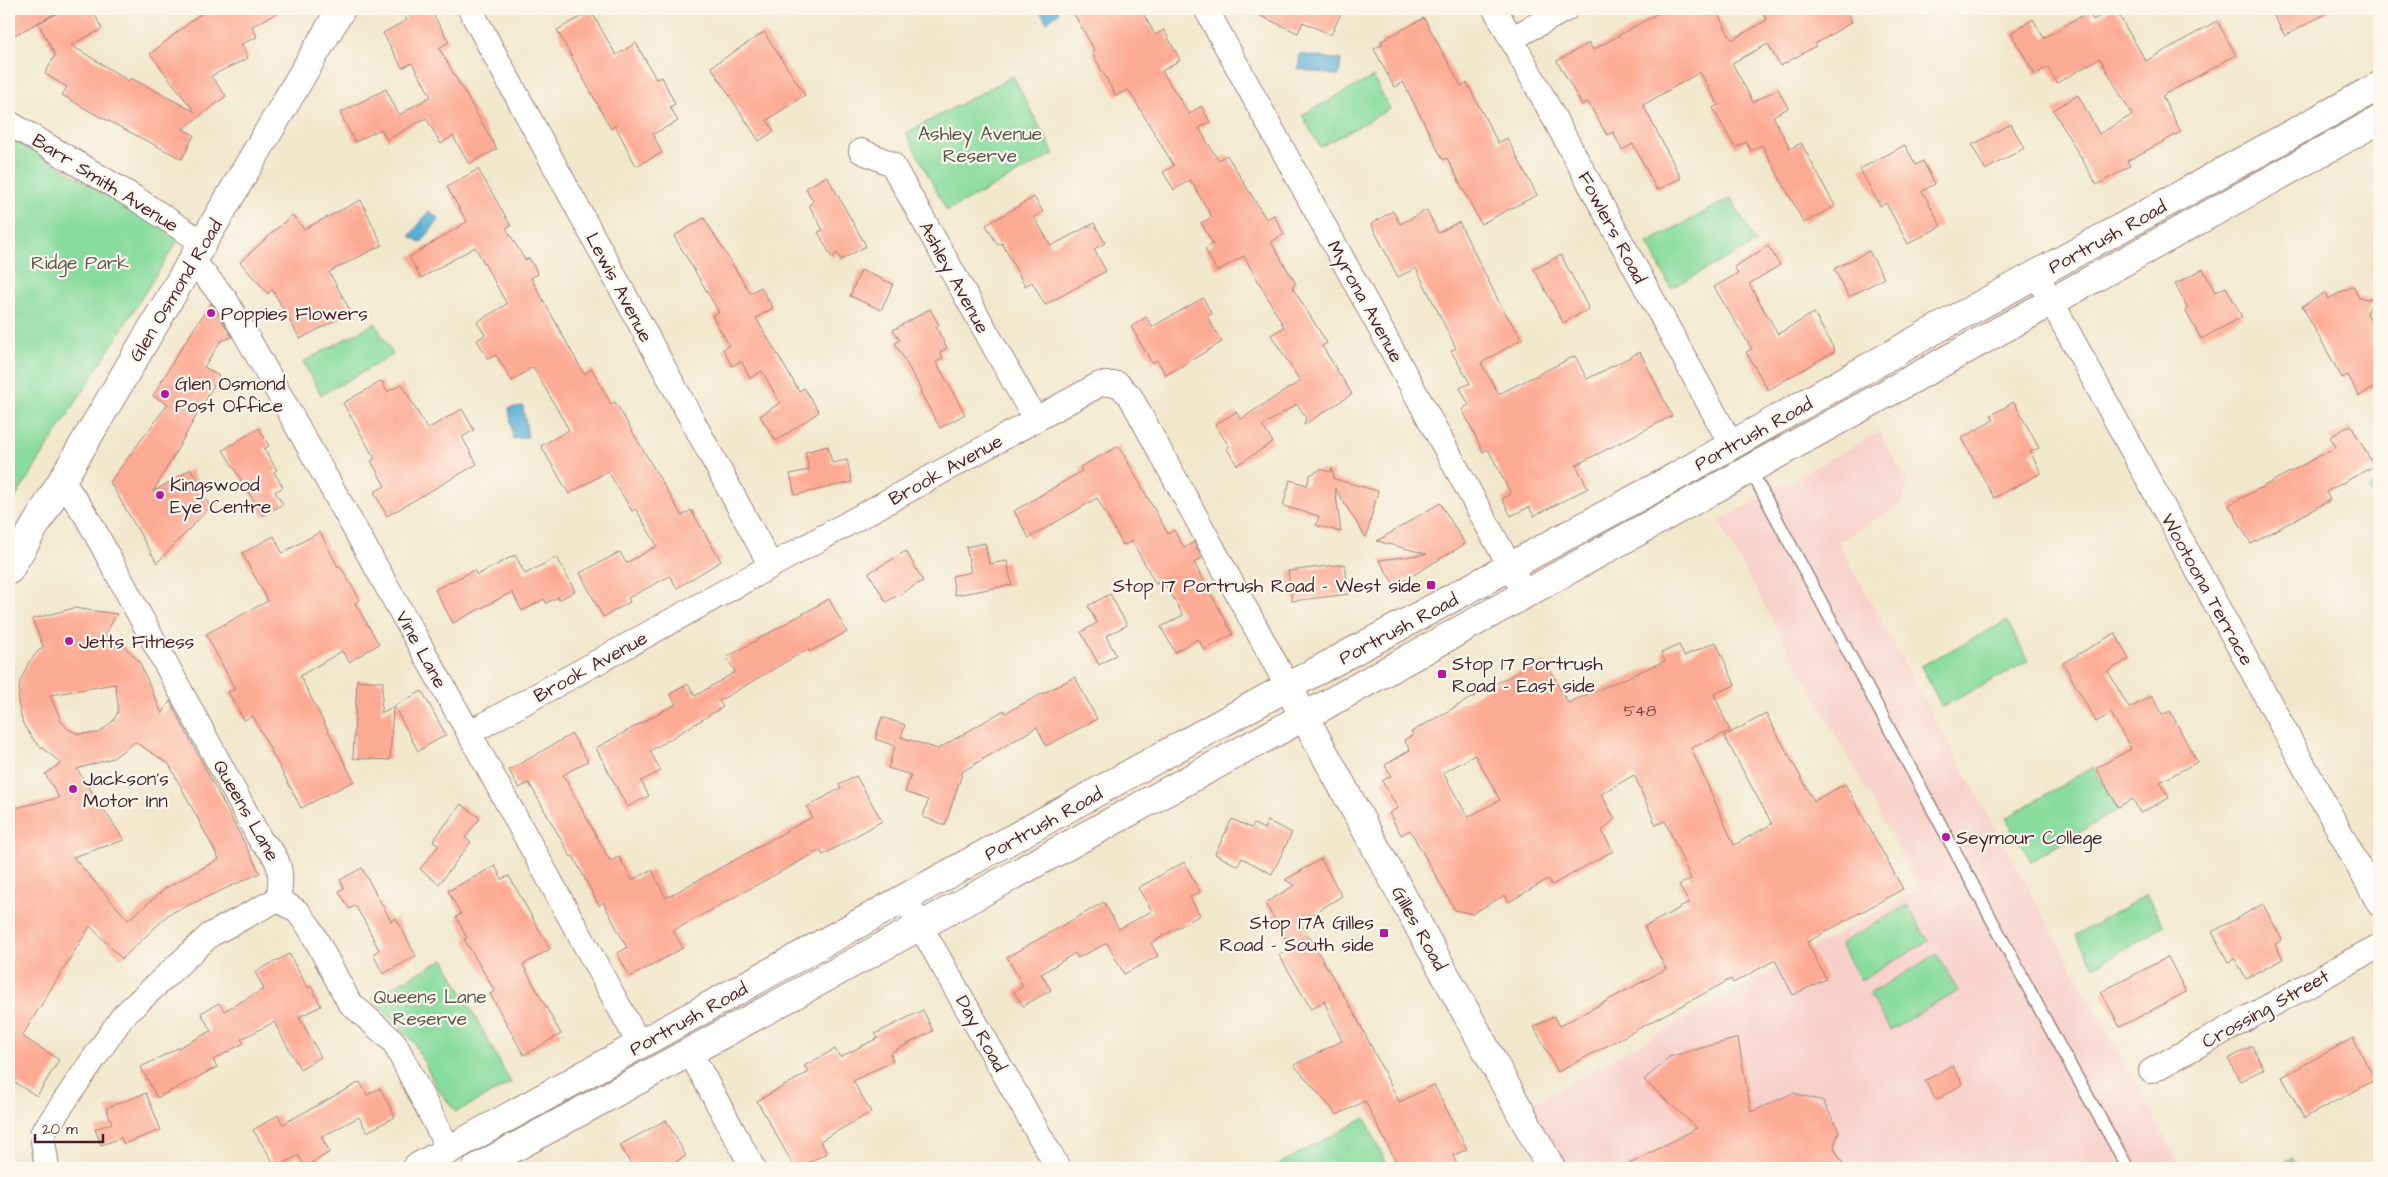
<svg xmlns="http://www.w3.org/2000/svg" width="2388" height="1177" font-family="'Architects Daughter',sans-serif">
	<rect width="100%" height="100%" fill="#fbf7ec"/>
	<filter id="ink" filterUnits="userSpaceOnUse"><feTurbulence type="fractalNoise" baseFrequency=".02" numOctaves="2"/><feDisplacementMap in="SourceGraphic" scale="10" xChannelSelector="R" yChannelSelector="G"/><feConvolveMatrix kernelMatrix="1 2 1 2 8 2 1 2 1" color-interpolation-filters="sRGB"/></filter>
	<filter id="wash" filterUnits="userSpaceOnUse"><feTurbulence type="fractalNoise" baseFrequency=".0096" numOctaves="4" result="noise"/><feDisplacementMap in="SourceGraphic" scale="20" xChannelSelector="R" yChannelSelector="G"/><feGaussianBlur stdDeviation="1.12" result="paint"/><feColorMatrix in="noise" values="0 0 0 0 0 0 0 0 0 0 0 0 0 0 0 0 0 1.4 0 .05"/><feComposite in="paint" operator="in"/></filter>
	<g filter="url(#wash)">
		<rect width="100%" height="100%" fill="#f1e7cc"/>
		<polygon fill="#f7d0c9" points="1879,432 1908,484 1901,504 1838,542 2182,1168 1557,1168 1525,1108 1920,888 1718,521"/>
		<g fill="#87db9d" stroke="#687d64">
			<polygon points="1013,76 1054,154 947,211 906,133"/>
			<polygon points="1373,77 1390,109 1320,147 1302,115"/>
			<polygon points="9,137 180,237 9,508"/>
			<polygon points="1731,198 1756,243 1671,288 1647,243"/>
			<polygon points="375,323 393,355 321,395 303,362"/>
			<polygon points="2379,483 2379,508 2368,489"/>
			<polygon points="2007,621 2028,661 1942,707 1921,666"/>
			<polygon points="2093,767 2118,810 2031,861 2006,818"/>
			<polygon points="2146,895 2164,926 2094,967 2076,935"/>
			<polygon points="1907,905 1928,941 1861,980 1840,944"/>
			<polygon points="1937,954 1958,991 1890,1030 1869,994"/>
			<polygon points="444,959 511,1083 456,1112 437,1088 413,1041 372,998"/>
			<polygon points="1365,1118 1386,1163 1377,1168 1276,1168 1275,1166"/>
			<polygon points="2292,1158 2298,1168 2274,1168"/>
		</g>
		<g fill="#59aed5" stroke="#526680">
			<polygon points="1038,9 1056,9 1059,12 1047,22"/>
			<polygon points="1300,54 1341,60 1339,76 1298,69"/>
			<polygon points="429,211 439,219 421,243 410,236"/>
			<polygon points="523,406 528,437 513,439 509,408"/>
		</g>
		<g id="blocks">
			<g fill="#fdaa94" fill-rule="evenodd">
				<polygon points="9,9 64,9 9,38"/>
				<polygon points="66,9 92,9 102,29 71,45 129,81 131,78 195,112 150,54 199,15 212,9 286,9 252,26 257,37 241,44 248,58 211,76 226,96 183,129 194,135 182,159 93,113 62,95 67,87 45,74 55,55 38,23"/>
				<polygon points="400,9 430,9 449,42 439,48 497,149 469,164 453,136 441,144 426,118 387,140 381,129 355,142 340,113 386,89 399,115 431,96 412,63 402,68 383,33 407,20"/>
				<polygon points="1071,9 1141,9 1155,35 1164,30 1180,60 1162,71 1189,114 1201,106 1210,122 1199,128 1218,160 1227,155 1266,219 1274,215 1284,234 1271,242 1296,284 1292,287 1327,343 1322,346 1352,394 1304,425 1306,417 1297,404 1262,426 1273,442 1237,465 1227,449 1229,446 1215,425 1236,412 1241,419 1300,381 1271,335 1284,327 1244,256 1217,271 1205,249 1213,244 1201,223 1212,217 1190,180 1174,190 1163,172 1174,166 1128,89 1116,96 1092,53 1095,51"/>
				<polygon points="1245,9 1343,9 1331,35 1303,22 1298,33"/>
				<polygon points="1665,9 1715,9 1732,40 1767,20 1760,9 1845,9 1852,22 1815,44 1816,46 1780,66 1768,44 1732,63 1753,102 1778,89 1788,108 1773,116 1790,149 1801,143 1835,206 1804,223 1762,145 1751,151 1746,142 1735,148 1713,108 1718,105 1700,72 1643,105 1681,178 1657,190 1633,144 1622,150 1613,132 1607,135 1588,102 1582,105 1557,61 1589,43 1593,50"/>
				<polygon points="2112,9 2115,9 2146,61 2217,21 2236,55 2162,96 2181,132 2127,161 2130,166 2097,185 2053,110 2078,95 2099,134 2132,115 2103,64 2100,58 2057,83 2048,67 2035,75 2011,33 2033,19 2044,38 2088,12 2093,20"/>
				<polygon points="2270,9 2334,9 2285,36"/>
				<polygon points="591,11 616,55 636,43 656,79 662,77 675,104 670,107 678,121 653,134 662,153 636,166 615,125 611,129 557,30"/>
				<polygon points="1424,18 1461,86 1467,83 1498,143 1507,138 1537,195 1481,224 1447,158 1443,160 1403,82 1394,87 1374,49 1383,44 1381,41"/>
				<polygon points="764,32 805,95 767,120 774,131 759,141 711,67"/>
				<polygon points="2011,124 2024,148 1985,170 1972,145"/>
				<polygon points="1905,145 1916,165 1923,161 1935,184 1922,191 1941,226 1908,244 1886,203 1880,206 1860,169"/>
				<polygon points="478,169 511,226 506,228 525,260 529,258 538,274 531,278 584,374 592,369 611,404 615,402 682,516 691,510 721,561 677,588 670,576 628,598 630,602 603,617 580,573 620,552 626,563 657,546 636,509 632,511 608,471 569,494 541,446 569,430 533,367 512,381 496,355 488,359 477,340 485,335 477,322 507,304 475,247 421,278 409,257 467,222 447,187"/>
				<polygon points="827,176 866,246 841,260 837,253 832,258 818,232 823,230 809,205 813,201 806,188"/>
				<polygon points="1034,197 1043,212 1034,217 1051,246 1094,223 1105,243 1094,249 1106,271 1045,305 1032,282 1025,286 1002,243 998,245 986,225"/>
				<polygon points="361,200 382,245 329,272 351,312 300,339 272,289 268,294 240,262 292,215 304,229"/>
				<polygon points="1427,210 1438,233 1459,222 1501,306 1522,339 1481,363 1499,394 1575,356 1587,379 1640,352 1672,416 1576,465 1588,488 1534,516 1529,507 1511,516 1502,499 1511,494 1488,449 1483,452 1462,409 1469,405 1460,388 1470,383 1451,351 1456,348 1416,268 1398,277 1371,224 1393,211 1400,224"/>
				<polygon points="704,218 750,293 761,287 773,308 756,318 799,391 804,388 819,412 776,441 760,416 780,403 762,371 750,378 741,361 732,366 723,349 729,345 712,316 719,312 674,236"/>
				<polygon points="1768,246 1780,265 1749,284 1778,334 1814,313 1835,351 1768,390 1746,352 1752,349 1714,287 1738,273 1734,267"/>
				<polygon points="1869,251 1884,278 1849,297 1834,269"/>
				<polygon points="1561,255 1589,309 1563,323 1534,269"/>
				<polygon points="2203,269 2215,292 2226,287 2242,317 2201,339 2185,310 2188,308 2175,284"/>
				<polygon points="861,270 893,284 881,310 850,296"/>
				<polygon points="2353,286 2359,298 2374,299 2367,313 2379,335 2379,385 2359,396 2348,375 2342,378 2302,306 2325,293 2328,299"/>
				<polygon points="1203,298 1212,314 1207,316 1222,342 1166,375 1157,360 1152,363 1131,327 1146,317 1152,327"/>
				<polygon points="211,303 232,337 221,341 204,367 219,376 153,492 191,469 210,507 157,563 110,482 168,404 153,396 178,353"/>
				<polygon points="930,309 939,325 936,327 947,348 940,352 943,358 936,362 965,414 940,428 920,392 922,391 895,343 900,340 893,330"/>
				<polygon points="382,381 387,392 402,384 427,429 462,409 474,430 462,437 477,464 387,516 374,492 385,486 371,461 375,459 343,403"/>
				<polygon points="2014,402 2039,448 2030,452 2041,473 1994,498 1962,438 1994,420 1991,415"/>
				<polygon points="2351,425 2374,466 2326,492 2330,500 2251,544 2229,505 2336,447 2330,437"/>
				<polygon points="259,428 269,446 264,449 277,470 274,472 283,487 275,492 283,504 263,516 223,450"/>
				<polygon points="828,446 832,463 847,460 852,482 795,495 790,474 809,470 805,452"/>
				<polygon points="1119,446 1168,534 1174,530 1184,548 1194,542 1202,558 1194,563 1233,634 1204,650 1198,639 1175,652 1161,627 1183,615 1163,580 1156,584 1132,541 1123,545 1097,498 1029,538 1014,511 1082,471 1080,467"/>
				<polygon points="1332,468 1334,479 1378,491 1366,538 1335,488 1341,532 1316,525 1319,516 1283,506 1290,480 1307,485 1310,475 1321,469 1330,472"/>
				<polygon points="1440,503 1465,544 1395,586 1379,560 1427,554 1377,541"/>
				<polygon points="320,532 338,567 340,566 360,600 355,603 379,644 349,662 342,651 300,676 354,781 301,808 253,716 244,720 228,692 235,689 206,634 268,601 242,553 274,536 282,553"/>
				<polygon points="985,543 989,564 1007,561 1012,585 955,595 952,576 971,572 966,547"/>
				<polygon points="906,551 923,581 886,602 869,573"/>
				<polygon points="515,555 525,574 557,557 575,591 559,600 558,597 546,603 544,599 522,611 512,592 453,623 435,590 474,570 477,575"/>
				<polygon points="1345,564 1349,594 1292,601 1288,571"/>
				<polygon points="1110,594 1127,625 1106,636 1116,655 1099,665 1081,632 1097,623 1088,606"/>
				<polygon points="829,599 847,632 809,652 808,649 719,701 723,707 650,751 661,771 641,781 649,796 627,807 596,748 676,704 670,694 688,684 695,696 735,672 727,657"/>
				<path d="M 74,608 L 117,614 L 105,635 L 123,645 L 139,661 L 162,714 L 170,701 L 260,873 L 169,914 L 122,959 L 90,926 L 22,1036 L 59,1060 L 37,1096 L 9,1079 L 9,809 L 59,798 L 45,774 L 61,763 L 35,742 L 23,724 L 18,703 L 20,682 L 29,662 L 43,646 L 32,619 ZM 115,684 L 118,703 L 118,712 L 113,721 L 99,733 L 78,734 L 68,729 L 61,721 L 50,695 ZM 135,742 L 169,764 L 219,859 L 166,888 L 128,920 L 73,857 L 124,840 L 77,769 L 113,758 Z"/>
				<polygon points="2115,633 2129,659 2108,671 2129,708 2152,696 2162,715 2170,711 2197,762 2160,782 2169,798 2140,813 2133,799 2118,807 2096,768 2131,749 2111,713 2096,722 2063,663"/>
				<path d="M 1716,642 L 1735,685 L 1714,694 L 1730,731 L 1691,748 L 1734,845 L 1772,824 L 1724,736 L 1766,714 L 1814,801 L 1845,784 L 1903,889 L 1807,942 L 1826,979 L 1793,995 L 1775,960 L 1733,983 L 1731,979 L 1558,1072 L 1534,1027 L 1554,1016 L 1560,1026 L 1666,969 L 1644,927 L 1689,903 L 1679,885 L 1691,879 L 1665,821 L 1656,825 L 1634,775 L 1601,794 L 1615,819 L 1602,831 L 1613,851 L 1552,885 L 1548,879 L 1509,902 L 1505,895 L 1472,914 L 1455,910 L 1410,830 L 1401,835 L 1389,813 L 1398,808 L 1382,781 L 1391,776 L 1385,765 L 1410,750 L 1404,740 L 1413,735 L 1411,732 L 1533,663 L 1536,667 L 1545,662 L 1568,703 L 1665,661 L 1661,653 L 1679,645 L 1684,656 ZM 1475,755 L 1500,800 L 1468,817 L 1443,773 Z"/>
				<polygon points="1075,677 1097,719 1046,746 1037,727 963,771 945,825 923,817 928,800 905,792 911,775 888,768 895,746 875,739 882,717 905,725 901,737 938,749 1004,710 1005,713"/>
				<polygon points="357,680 383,682 381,713 393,707 390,760 353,758"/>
				<polygon points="422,691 446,735 418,751 394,706"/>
				<polygon points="572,734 588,761 563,775 610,861 619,857 632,880 652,870 666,898 812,817 807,807 841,788 839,785 856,776 882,821 823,855 820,850 673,931 683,948 630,977 617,953 627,948 603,902 599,906 573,856 571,857 529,783 519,788 509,770"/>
				<polygon points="461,804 480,818 465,838 471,842 439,884 420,869 439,845 433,841"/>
				<polygon points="1232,819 1251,828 1254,824 1264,829 1268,821 1292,833 1272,874 1242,858 1238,866 1215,854"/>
				<polygon points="1321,859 1342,896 1300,922 1357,1018 1399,1102 1434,1085 1467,1149 1453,1156 1459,1168 1399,1168 1365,1101 1337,1115 1294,1065 1342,1041 1324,1001 1311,1009 1279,955 1291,948 1265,903 1295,885 1285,880"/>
				<polygon points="1184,862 1200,892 1190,897 1200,915 1151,943 1158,956 1124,974 1107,943 1078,958 1075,953 1041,974 1051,990 1023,1006 1014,992 1023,986 1007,957 1104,902 1119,929 1152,911 1138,888"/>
				<polygon points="495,866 502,879 509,876 550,949 523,965 561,1034 524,1055 490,994 495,991 464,939 467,938 456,917 461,914 448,891"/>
				<polygon points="362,868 391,921 396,918 416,956 383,974 373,954 379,950 364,920 355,906 349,909 339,891 344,888 340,880"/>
				<polygon points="2263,904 2282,940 2275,944 2283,959 2246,979 2235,959 2228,962 2212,932"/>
				<polygon points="289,954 308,988 311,986 321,1006 299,1017 321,1057 300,1069 274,1022 241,1039 244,1043 213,1060 217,1067 157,1098 141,1067 211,1031 201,1013 219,1003 224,1011 264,989 255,972"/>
				<polygon points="2168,957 2186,992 2120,1027 2101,992"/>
				<polygon points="923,1010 933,1031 890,1053 893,1061 853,1081 871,1112 820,1141 827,1153 799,1168 795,1168 757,1101 809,1072 804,1066 835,1049 840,1057 878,1038 875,1034"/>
				<polygon points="1738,1038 1751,1112 1793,1093 1823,1101 1839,1131 1834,1147 1845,1168 1622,1168 1697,1128 1644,1080 1669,1057"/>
				<polygon points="2353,1038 2375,1080 2304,1118 2282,1077"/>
				<polygon points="2252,1046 2264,1069 2240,1081 2228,1059"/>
				<polygon points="1952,1065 1963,1084 1936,1100 1925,1081"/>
				<polygon points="360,1082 367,1095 380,1088 395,1117 367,1132 359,1117 321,1137 330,1152 305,1167 298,1155 277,1168 253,1130 278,1115 283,1124"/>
				<polygon points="146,1093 161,1130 124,1144 121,1138 101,1145 95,1129 112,1123 106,1108"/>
				<polygon points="666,1120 686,1156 664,1168 633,1168 620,1145"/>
			</g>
		</g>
	</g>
	<g filter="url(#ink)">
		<use href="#blocks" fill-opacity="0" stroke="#9e837c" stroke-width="1"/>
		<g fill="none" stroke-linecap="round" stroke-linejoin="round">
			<g stroke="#9e837c" stroke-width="14">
				<polyline id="service" points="1750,469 2060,1047 2128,1168"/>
			</g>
			<g stroke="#9e837c" stroke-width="26">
				<g id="minor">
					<polyline points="470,9 771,566"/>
					<polyline points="1206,9 1525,594"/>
					<polyline points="1495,9 1732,446"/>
					<polyline points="1511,39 1566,9"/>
					<polyline points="9,123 135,198 203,243"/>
					<polyline points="861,151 892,164 1035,419"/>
					<polyline points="192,260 225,299 245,333 469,733 640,1045"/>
					<polyline points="2037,275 2379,904"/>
					<path d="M 62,481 L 87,517 L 261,841 C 281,857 283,875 278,899 L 298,912 L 310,928 L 349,1002 L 394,1042 L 449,1150"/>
					<polyline points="469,733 1100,384 1118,384 1130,396 1288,687"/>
					<polyline points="905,899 1058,1168"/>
					<polyline points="690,1052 753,1168"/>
					<polyline points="2151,1071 2379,946"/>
					<polyline points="47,1168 42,1134 123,1016 210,935 278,899"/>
				</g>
			</g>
			<g stroke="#9e837c" stroke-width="30">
				<polyline id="tertiary" points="1288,687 1551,1168"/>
			</g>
			<g stroke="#9e837c" stroke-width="30">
				<g id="trunk">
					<polyline points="9,570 341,9"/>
					<polyline points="416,1168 1267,698 1668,481 1924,336 2379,86"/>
					<polyline points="477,1168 1320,708 2379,120"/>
				</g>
			</g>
			<use href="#service" stroke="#fff" stroke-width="11"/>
			<use href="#minor" stroke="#fff" stroke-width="24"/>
			<use href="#tertiary" stroke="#fff" stroke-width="28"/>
			<use href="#trunk" stroke="#fff" stroke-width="28"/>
		</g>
	</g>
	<g fill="#b5179e" stroke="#fbf7ec" stroke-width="2">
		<circle cx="211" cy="313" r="5"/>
		<circle cx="165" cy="394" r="5"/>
		<circle cx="160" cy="495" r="5"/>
		<rect x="1426" y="580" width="10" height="10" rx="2.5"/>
		<circle cx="69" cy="641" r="5"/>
		<rect x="1437" y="669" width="10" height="10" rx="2.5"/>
		<circle cx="73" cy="789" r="5"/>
		<circle cx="1946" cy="837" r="5"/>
		<rect x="1379" y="928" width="10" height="10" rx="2.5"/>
	</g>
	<g text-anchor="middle" stroke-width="4.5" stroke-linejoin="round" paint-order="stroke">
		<g font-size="16" fill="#774245">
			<text x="1640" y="716">548</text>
		</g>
		<g font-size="19" fill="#5c574d" stroke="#fbf7ec">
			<text x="980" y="140">Ashley Avenue<tspan x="980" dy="22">Reserve</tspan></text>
			<text x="80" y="269">Ridge Park</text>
			<text x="430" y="1003">Queens Lane<tspan x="430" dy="22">Reserve</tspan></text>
		</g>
		<g font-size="19" fill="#4a1f2b" stroke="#fbf7ec">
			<text transform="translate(106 182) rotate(32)" y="7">Barr Smith Avenue</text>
			<text transform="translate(1613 227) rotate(62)" y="7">Fowlers Road</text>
			<text transform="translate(2107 236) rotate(-29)" y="7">Portrush Road</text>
			<text transform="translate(955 277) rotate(61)" y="7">Ashley Avenue</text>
			<text transform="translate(620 287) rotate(62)" y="7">Lewis Avenue</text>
			<text transform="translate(175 290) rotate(-59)" y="7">Glen Osmond Road</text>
			<text transform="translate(1366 301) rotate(61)" y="7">Myrona Avenue</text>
			<text transform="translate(1753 433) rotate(-29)" y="7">Portrush Road</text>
			<text transform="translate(945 469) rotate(-29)" y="7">Brook Avenue</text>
			<text transform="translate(2208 589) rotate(61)" y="7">Wootoona Terrace</text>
			<text transform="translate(1398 628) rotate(-28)" y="7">Portrush Road</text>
			<text transform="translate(422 649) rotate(61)" y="7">Vine Lane</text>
			<text transform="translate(590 666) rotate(-29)" y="7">Brook Avenue</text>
			<text transform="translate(247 810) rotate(60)" y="7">Queens Lane</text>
			<text transform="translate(1043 823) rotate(-29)" y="7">Portrush Road</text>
			<text transform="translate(1420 928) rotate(61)" y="7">Gilles Road</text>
			<text transform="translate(2265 1008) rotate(-29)" y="7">Crossing Street</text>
			<text transform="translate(688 1018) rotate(-29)" y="7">Portrush Road</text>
			<text transform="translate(982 1033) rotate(61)" y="7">Day Road</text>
		</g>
		<g font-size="19" fill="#4a1f2b" stroke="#fbf7ec" text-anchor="start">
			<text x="221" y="320">Poppies Flowers</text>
			<text x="175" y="390">Glen Osmond<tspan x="175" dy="22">Post Office</tspan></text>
			<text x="170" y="491">Kingswood<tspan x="170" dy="22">Eye Centre</tspan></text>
			<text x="1421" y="592" text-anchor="end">Stop 17 Portrush Road - West side</text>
			<text x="79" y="648">Jetts Fitness</text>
			<text x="1452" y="670">Stop 17 Portrush<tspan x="1452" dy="22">Road - East side</tspan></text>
			<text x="83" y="785">Jackson's<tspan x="83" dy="22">Motor Inn</tspan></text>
			<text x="1956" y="844">Seymour College</text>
			<text x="1374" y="929" text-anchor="end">Stop 17A Gilles<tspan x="1374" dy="22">Road - South side</tspan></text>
		</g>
	</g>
	<rect width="2388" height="1177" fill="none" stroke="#fbf7ec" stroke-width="30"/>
	<path d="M35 1134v8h68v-8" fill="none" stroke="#4a1f2b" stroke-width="2.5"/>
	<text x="42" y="1134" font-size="15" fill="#4a1f2b" stroke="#fbf7ec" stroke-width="4" paint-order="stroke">20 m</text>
</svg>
